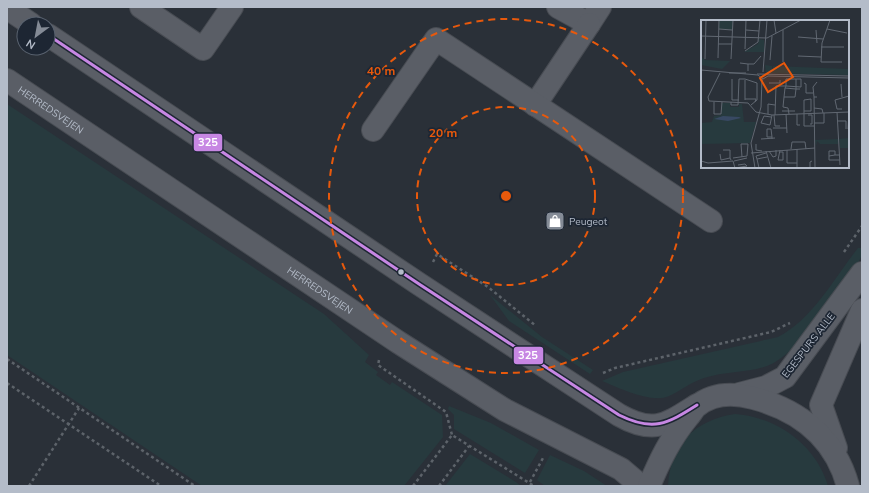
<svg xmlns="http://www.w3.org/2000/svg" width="869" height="493" font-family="Mulish,sans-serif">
	<rect width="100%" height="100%" fill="#2a3038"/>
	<g fill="#273a3e">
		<polygon points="7,104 324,314 369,355 365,362 378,372 376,375 390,385 392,382 442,415 443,437 404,486 202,486 7,355"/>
		<path d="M 858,248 L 861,248 L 862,255 L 857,265 C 836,293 800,354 767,366 C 747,373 725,371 704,378 C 691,382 682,390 669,396 C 652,404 619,388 602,381 L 623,372 L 778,337 C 814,318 834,278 858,248 Z"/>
		<polygon points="490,295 542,337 593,370 590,374 509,321"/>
		<polygon points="449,406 491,423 539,450 525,473 454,429 454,415 448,409"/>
		<path d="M 735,414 C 777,417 816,445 828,486 L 668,486 C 670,444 695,420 735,414 Z"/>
		<polygon points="470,454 516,482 521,486 445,486"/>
		<polygon points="550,455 584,471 607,486 545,486 537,480"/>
	</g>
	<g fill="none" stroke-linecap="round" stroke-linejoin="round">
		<g stroke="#484c53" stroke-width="24">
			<g id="minor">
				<polyline points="141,7 203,49 232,7"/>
				<polyline points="558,7 589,24 600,7"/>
				<polyline points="7,8 31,24"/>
				<path d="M 48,35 L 419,284 L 619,415 C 654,435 667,424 697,405"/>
				<path id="s1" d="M 7,80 L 398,342 L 505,410 L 621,469 L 641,486"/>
				<polyline points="535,105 589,24"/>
				<polyline points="373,130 436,39 711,221"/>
				<polyline points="739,394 766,387 785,377 862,273"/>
				<polyline points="836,448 821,405 862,310"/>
				<path d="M 649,486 C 660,460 670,439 688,417 C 691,414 694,408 697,406 C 713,393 734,393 753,398 C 799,410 835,438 848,486"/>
			</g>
		</g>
		<g stroke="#5d636a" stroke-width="2.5" stroke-dasharray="3 3" stroke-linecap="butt">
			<polyline points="844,252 862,226"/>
			<polyline points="433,262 437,254 488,287 536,326"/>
			<polyline points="7,359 195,486"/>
			<polyline points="379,360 378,365 446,412 452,435"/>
			<polyline points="603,373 615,368 771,332 790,323"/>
			<polyline points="7,383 161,486"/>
			<polyline points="530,482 543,458"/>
			<polyline points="29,486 79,408"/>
			<polyline points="413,486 452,435 534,486"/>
			<polyline points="439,486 469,446"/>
		</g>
		<use href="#minor" stroke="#5a5e66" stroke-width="22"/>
		<g stroke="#1d2633" stroke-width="6">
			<path id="bus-1" d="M 48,35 L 419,284 L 619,415 C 653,432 667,424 697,405"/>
		</g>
		<use href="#bus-1" stroke="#c787e3" stroke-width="3"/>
	</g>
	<g fill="none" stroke="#e8590c" stroke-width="2" stroke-dasharray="7 5">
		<circle cx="506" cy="196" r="89"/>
		<circle cx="506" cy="196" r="177"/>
	</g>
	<defs>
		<g id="shop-square" transform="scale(1)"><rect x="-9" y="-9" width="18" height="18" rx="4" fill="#848b96" stroke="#1d2633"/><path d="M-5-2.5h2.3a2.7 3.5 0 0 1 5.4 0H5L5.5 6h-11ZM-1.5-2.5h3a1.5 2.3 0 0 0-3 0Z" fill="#fff"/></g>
	</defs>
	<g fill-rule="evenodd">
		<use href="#shop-square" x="555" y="221"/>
	</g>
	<circle fill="#b4bcc9" stroke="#1d2633" stroke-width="1.5" cx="401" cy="272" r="3.5"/>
	<g text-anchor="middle" stroke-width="3.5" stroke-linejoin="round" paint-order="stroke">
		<g font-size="10" fill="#b4bcc9" stroke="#1d2633">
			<text dy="4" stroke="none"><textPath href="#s1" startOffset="53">HERREDSVEJEN</textPath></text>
			<text dy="4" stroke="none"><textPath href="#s1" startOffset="377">HERREDSVEJEN</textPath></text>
			<text transform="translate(808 345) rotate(-52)" y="4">EGESPURS ALLE</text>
		</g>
		<g font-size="10" fill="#b4bcc9" stroke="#1d2633" text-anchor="start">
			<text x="569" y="225">Peugeot</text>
		</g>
	</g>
	<g transform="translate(701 20)">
		<rect width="148" height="148" fill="#2a3038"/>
		<path d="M 18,0 L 32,0 L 31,10 L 18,9 ZM 58,19 L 63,20 L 63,32 L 43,32 L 57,24 ZM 0,37 L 4,40 L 29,41 L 21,49 L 0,45 ZM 64,45 L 71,46 L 71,53 L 72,46 L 147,49 L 148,55 L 65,53 ZM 21,83 L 29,83 L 29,87 L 38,87 L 38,84 L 41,84 L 43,102 L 55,102 L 49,123 L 0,124 L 0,103 L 11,102 L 13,96 L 20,95 ZM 148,118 L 148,128 L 139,128 L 138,119 ZM 137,119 L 137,124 L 119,124 L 116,121 L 115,126 L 114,120 Z" fill="#273a3e"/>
		<path d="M 22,96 L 38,97 L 40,98 L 27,101 L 13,99 Z" fill="#384963"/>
		<path fill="none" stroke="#616872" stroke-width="1" d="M 73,0 L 75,13M 129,0 L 121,23 L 120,42 L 141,42M 18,9 L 31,10M 126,9 L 146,13M 45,10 L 58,11M 82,10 L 82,42M 115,10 L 116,23M 0,16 L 66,18 L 100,0M 97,17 L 122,19M 17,24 L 31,24M 120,27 L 143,27M 44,29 L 45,0M 44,31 L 57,22 L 59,0M 97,36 L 120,37M 17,38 L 18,0M 4,39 L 5,0M 30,39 L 32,0M 69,40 L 71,16M 39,43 L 47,44 L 47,51M 47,44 L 53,44 L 60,36M 0,50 L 57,55 L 62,59 L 67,56 L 148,58M 62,52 L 66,0M 19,53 L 7,77 L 8,81 L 47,83 L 55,92 L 71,95 L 148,92 L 147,109M 28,53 L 45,53M 56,54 L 148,56M 31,59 L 31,80 L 38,80M 95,59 L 95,69 L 99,69M 68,63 L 79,63 L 79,60M 103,63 L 105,64 L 105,73 L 112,73M 140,64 L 141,77M 83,77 L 84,68 L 95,69 L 94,77 L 83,77 L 82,87 L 87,88 L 88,94M 113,77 L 112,67 L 116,62M 44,79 L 55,79 L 54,82M 44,80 L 44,60M 13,82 L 13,94 L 20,94 L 21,82M 30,82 L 30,85 L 37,85 L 38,59 L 44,59 L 56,63 L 56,80 L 50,85M 113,88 L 121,89 L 122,93M 141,89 L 136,89 L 134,80 L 148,76M 81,91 L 94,91M 136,92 L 139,145M 67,94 L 67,84 L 74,85M 85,94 L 86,113M 96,94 L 96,105 L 99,105M 103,94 L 103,80 L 110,79 L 110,91 L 103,91M 103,94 L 103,106 L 113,106M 73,95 L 74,106 L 79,106M 74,95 L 75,66 L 85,66 L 100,67 L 100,59 L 85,59 L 85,66 L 84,68M 107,95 L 111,95 L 111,104 L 109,104M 70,97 L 63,96 L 60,103 L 69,105 L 71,95M 137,101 L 145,101 L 145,109M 113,103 L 123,103 L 123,93M 72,108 L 86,108M 71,117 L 66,117 L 66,109 L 70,109 L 71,117 L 71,119M 60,119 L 74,118M 55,124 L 55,130 L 61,131M 90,129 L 91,122 L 104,122 L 105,129M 96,129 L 96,148M 22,130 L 29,130 L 29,138M 79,130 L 77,140 L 82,140 L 82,132 L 79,132M 86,130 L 86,143 L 96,143M 65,131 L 70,148M 68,131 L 72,137 L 75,136 L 75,130M 50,133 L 114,128M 19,134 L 20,140 L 29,138 L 30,140M 134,135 L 134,131 L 128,131 L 128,136 L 134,135 L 139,135M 128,136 L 128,140 L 139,140M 32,138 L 46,136 L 47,124 L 40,124 L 41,137M 56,139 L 55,136 L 65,133M 0,141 L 7,143 L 32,141 L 34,148M 33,141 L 46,138M 34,148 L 46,146 L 44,144 L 37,145M 54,148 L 50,123 L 60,87 L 61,59M 58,148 L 56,139 L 66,137M 97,148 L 109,148 L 109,142 L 111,141M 114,148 L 113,77 L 116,77"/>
		<path fill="#e8590c" fill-opacity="0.15" stroke="#e8590c" stroke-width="2" d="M 83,43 L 92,57 L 67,72 L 59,58 Z"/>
		<rect width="148" height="148" fill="none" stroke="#b4bcc9" stroke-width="2"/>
	</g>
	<circle cx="506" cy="196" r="6" fill="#e8590c" stroke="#1d2633" stroke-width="2"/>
	<g font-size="12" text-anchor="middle" font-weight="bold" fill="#e8590c" stroke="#1d2633" stroke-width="3.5" stroke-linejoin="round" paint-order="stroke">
		<text x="381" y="75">40 m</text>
		<text x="443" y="137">20 m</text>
	</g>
	<g stroke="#1d2633" stroke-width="1.5">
		<rect x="193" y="133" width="30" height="19" rx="4" fill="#c787e3"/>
		<rect x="513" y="346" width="31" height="19" rx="4" fill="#c787e3"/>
	</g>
	<g font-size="11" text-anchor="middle" font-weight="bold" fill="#fff">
		<text x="208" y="146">325</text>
		<text x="528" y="359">325</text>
	</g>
	<rect width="869" height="493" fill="none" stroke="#b4bcc9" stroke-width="16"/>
	<g transform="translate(36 36) rotate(212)"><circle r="19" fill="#1d2633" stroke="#59626f"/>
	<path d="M0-3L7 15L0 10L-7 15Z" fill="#848b96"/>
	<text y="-6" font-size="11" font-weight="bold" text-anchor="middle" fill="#b4bcc9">N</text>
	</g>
</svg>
